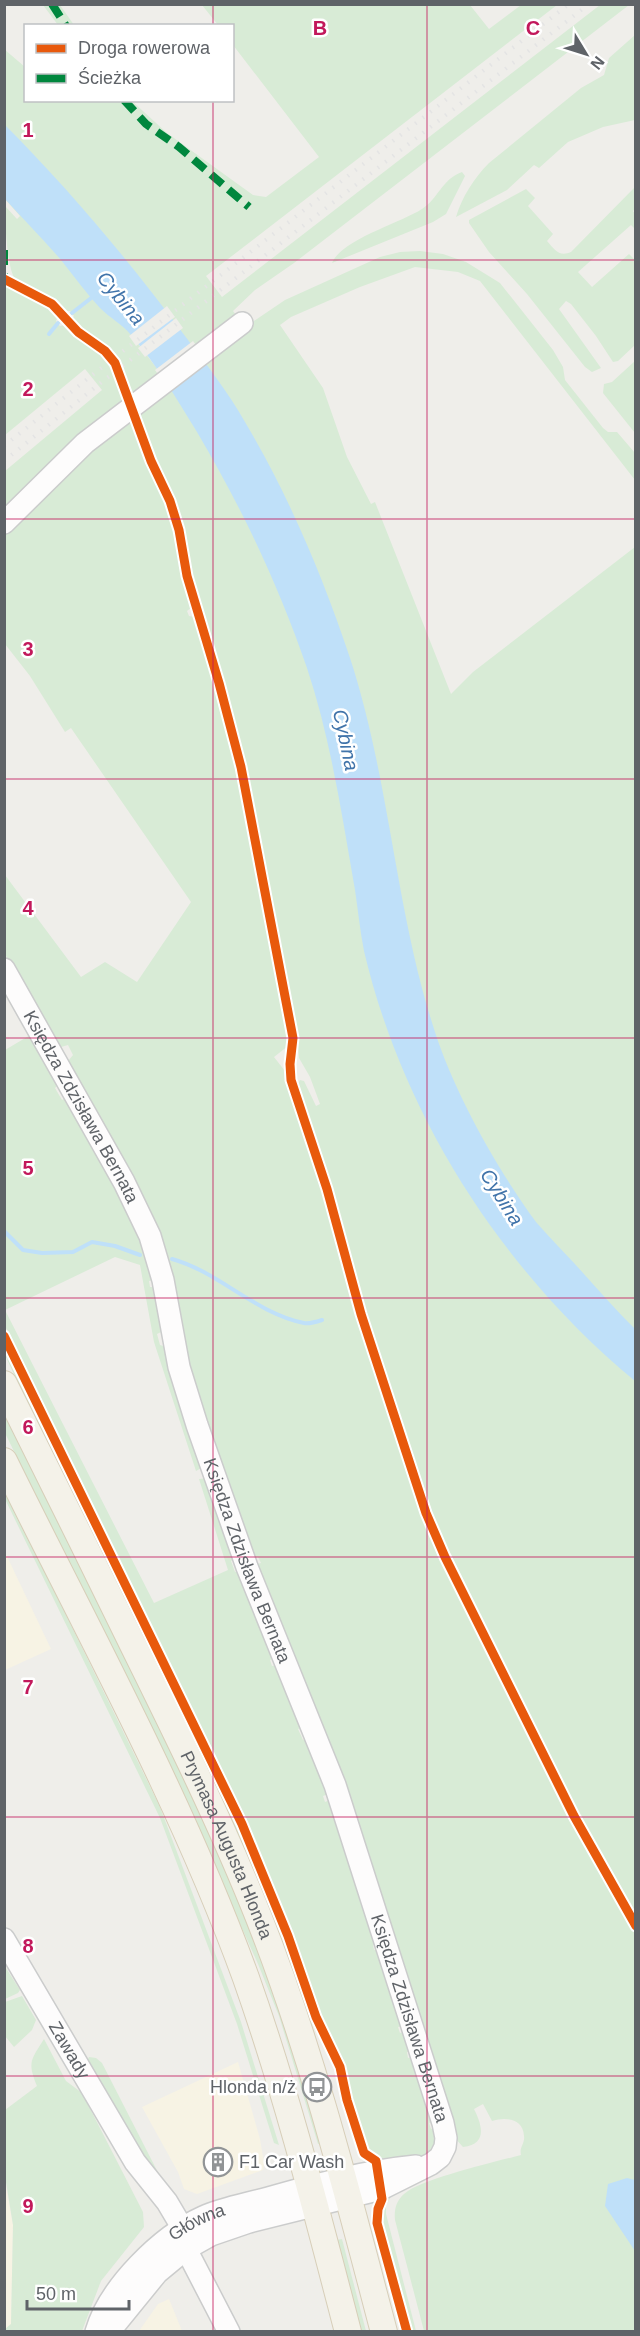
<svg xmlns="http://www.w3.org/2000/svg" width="640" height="2336" font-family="Arial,sans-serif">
	<rect width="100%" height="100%" fill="#efeeea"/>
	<g fill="#f7f3e4">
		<polygon points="4,1550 51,1649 5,1670 4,1670"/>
		<polygon points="238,2062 260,2139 264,2163 263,2170 197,2194 184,2189 178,2172 142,2107"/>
		<polygon points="4,2176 13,2225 11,2325 7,2329 4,2329"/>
		<polygon points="169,2299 182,2331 139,2331 158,2304"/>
	</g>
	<g fill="#d8ebd6">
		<polygon points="43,5 60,5 74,25 58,25"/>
		<polygon points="202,5 470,5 489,29 521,5 557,5 206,276 222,297 600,5 629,5 294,263 255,290 233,311 245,327 285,300 380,257 400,252 420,251 443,254 466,262 500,283 553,350 563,367 565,380 603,428 608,432 617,432 635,453 635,480 480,281 458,272 415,267 360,287 291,317 280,325 323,388 347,457 371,504 375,502 451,694 473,672 635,547 635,1355 459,1142 330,621 5,141 4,49 25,67 26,100 132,101 167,133 253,195 266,197 319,157 233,45 232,26 218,25"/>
		<path d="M 635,35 L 635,120 L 603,127 L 568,142 L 539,168 L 534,165 L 507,190 L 456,217 C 462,197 474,178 489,163 L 581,88 L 604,75 L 609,58 Z"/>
		<path d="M 4,167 L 168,383 L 301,590 L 377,991 L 635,1371 L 635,1916 L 578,1814 L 437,1526 L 365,1313 L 331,1187 L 298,1084 L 300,1080 L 304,1081 L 316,1106 L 320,1104 L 310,1077 L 299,1058 L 297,1033 L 244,765 L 224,686 L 193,585 L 177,511 L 154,456 L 119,362 C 107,343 91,336 74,323 L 71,320 L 74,316 L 70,311 L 64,311 C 50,298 29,294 16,280 C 7,272 5,220 5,206 L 17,219 L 20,216 L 5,199 Z"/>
		<path d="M 462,172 L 465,176 L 446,214 L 433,222 L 332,263 C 341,240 400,223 422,209 C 438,199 442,179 462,172 Z"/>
		<path d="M 635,187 L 635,209 L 633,211 L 635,214 L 635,229 L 631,225 L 578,272 L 592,287 L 629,254 L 635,260 L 635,345 L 618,361 L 613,362 L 596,336 L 571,304 L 566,301 L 559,309 L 601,368 L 592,372 L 585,367 L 527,294 L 489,252 L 469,223 L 469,220 L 526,189 L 535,198 L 528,206 L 553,234 L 547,241 C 555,250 559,257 571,252 Z"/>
		<path d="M 5,284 L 42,303 L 58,316 L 56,321 L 60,326 L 65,325 C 81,342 98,344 113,366 L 147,459 L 170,514 L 192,607 L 187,611 L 189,616 L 195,617 L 216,688 L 237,768 L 289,1035 L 288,1046 L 274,1057 L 285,1071 L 323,1190 L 358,1316 L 429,1530 L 571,1818 L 635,1933 L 635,2331 L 424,2331 L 395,2220 C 394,2210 396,2201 404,2194 C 421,2179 495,2162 521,2155 C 519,2147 525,2144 524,2136 C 523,2118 505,2117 492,2121 L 483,2104 L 474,2109 C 482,2125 488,2144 463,2147 L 454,2137 L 257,1564 L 261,1563 L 258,1557 L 254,1558 L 194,1394 L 175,1307 L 68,1061 L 73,1055 L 68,1045 L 61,1047 L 54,1041 L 5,954 L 5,875 L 81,977 L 105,962 L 137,982 L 191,902 L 71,728 L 65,732 L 30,676 L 5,644 L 5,535 L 18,522 L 38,476 L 16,497 L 5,513 L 5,471 L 102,390 L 85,369 L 5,435 Z"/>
		<polygon points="635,361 635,433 603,393 604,384 612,382"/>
		<path d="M 32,1034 L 58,1085 L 55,1088 L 62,1100 L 66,1098 L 145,1239 L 153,1280 L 149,1281 L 150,1287 L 154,1287 L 163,1331 L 157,1334 L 160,1345 L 166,1347 L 203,1467 L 196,1471 L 154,1342 L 140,1265 L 115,1257 L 5,1310 L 154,1603 L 228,1570 L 199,1479 L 207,1478 L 233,1560 L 231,1561 L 235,1572 L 238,1571 L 275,1658 L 270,1660 L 272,1666 L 277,1665 L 303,1727 L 298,1729 L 303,1740 L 307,1738 L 328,1794 L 323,1796 L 325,1802 L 330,1800 L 376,1943 L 373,1945 L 374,1950 L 378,1949 L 403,2026 L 398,2027 L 400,2033 L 405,2032 L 411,2051 L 407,2052 L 408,2058 L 413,2057 L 432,2122 L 429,2123 L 431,2129 L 434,2128 L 438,2136 C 427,2163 411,2159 384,2163 L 384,2159 C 359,2153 371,2138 356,2124 L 343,2067 L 330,2043 L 291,1935 L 245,1823 L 5,1326 L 5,1050 Z"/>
		<polygon points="5,1343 224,1792 268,1896 323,2045 305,2011 264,1898 220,1793 25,1398 5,1355"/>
		<polygon points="4,1411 197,1805 230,1879 281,2014 321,2143 318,2144 279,2016 258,1964 173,1775 5,1433"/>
		<polygon points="4,1488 160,1807 241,2022 279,2145 274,2143 237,2024 160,1818 5,1499"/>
		<polygon points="4,1965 20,1990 18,1993 5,1999"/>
		<polygon points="22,1996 36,2020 32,2030 14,2047 5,2036 5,2002"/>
		<path d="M 44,2039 L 66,2081 L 82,2093 L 143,2212 L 144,2227 L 101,2281 L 82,2331 L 6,2331 L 5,2329 L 11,2324 L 13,2225 L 5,2176 L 5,2110 L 37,2086 C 27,2062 31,2060 44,2039 Z"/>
		<polygon points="89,2057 96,2058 102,2063 171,2198 165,2192 87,2061"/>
		<polygon points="391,2196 386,2206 386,2214 416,2331 410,2331 381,2221 381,2207"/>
		<polygon points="342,2239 366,2331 360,2331 336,2240"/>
	</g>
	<g fill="#bfe0f9">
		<path d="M 4,124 C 70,190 130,262 185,336 C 206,364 228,392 245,422 C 289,496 323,577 350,658 C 390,780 395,910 435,1032 C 455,1094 497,1169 536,1222 C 548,1236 561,1249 574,1263 C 594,1285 614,1308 635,1329 L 635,1381 C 504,1273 403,1117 364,951 C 360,931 358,910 355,890 C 342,816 331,740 307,668 C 278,584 242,508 197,432 C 176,398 157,365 131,335 C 122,324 110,318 100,308 C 86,293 74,276 61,260 C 43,239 23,219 5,199 Z"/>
		<polygon points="627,2178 635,2180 635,2251 605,2206 608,2184"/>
	</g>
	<g fill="#efeeea">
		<polygon points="167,306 175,317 136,346 129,336"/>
		<polygon points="176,318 183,328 145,357 138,348"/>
		<polygon points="193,341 205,358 166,385 155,370"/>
	</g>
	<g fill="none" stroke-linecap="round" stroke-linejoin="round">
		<g stroke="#bfe0f9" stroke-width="4">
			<polyline points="72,313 95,295"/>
			<polyline points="49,334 58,323"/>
			<polyline points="4,1231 23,1250 42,1253 73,1252 92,1242 115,1246 140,1255"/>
			<path d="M 172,1259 C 219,1272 255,1313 304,1323 C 309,1324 316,1322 322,1320"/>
		</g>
		<g stroke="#cbcccc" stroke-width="24">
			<g id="minor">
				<polyline points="4,523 85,443 242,323"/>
				<path id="s1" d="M 4,969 L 124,1182 L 150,1236 L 163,1280 L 179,1367 L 197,1425 L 247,1567 L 335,1785 L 443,2123 L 446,2138 L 445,2147 L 440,2157 L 431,2164 L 381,2189 L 249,2222 L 211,2235 L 186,2249 L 157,2273 L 109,2332"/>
				<path id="s2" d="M 4,1939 L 135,2162 L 167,2202 L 183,2229 L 185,2242"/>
				<polyline points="175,2240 186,2249 229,2332"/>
				<path id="s3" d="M 96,2332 C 109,2287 161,2236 203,2217 C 223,2208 247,2204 268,2198 C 317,2184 365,2171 416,2166"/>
			</g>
		</g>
		<g stroke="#d7ceb8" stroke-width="28">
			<g id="major">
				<path id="s4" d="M 4,1384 C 48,1472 91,1559 134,1647 C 178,1736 222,1825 259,1918 C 312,2052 347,2192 384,2332"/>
				<path d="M 4,1461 C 88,1632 181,1799 246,1978 C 287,2094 317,2213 348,2332"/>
			</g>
		</g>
		<use href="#minor" stroke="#fdfcfc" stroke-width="21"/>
		<use href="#major" stroke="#f4f2e9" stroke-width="26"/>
		<g stroke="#e4e4e4" stroke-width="4" stroke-dasharray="1.5 8" stroke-linecap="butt">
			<polyline points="4,446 91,376 569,4"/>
			<polyline points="4,461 98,385 589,4"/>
		</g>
		<g stroke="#00873e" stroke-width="8" stroke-dasharray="15 8" stroke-linecap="butt">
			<polyline points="52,4 66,26"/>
			<polyline points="124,100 146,124 179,147 249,207"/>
			<polyline points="4,250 4,274"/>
		</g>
		<g stroke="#fff" stroke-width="13">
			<g id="cycleway">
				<polyline points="4,279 52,304 78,332 105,351 115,363 151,461 170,501 179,530 187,576 219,683 241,767 293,1038 290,1064 291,1080 327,1189 361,1314 426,1513 445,1557 574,1816 636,1926"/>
				<polyline points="4,1336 242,1824 288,1936 316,2017 340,2067 347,2100 364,2153 376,2161 382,2199 378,2209 377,2223 407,2332"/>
			</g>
		</g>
		<use href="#cycleway" stroke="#e8590c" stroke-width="9"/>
	</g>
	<path fill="none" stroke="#c2185b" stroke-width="1.5" stroke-opacity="0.55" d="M 213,4 L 213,26M 427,4 L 427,2332M 213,100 L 213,2332M 4,260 L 636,260M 4,519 L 636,519M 4,779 L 636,779M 4,1038 L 636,1038M 4,1298 L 636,1298M 4,1557 L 636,1557M 4,1817 L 636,1817M 4,2076 L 636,2076"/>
	<defs>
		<g id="bus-ring" transform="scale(1.5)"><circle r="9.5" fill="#fff" stroke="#919496" stroke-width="1.5"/><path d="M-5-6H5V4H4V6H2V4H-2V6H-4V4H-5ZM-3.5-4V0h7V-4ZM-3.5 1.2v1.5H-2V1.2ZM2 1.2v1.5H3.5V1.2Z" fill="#919496"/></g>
		<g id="building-ring" transform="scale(1.5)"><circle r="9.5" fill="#fff" stroke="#919496" stroke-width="1.5"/><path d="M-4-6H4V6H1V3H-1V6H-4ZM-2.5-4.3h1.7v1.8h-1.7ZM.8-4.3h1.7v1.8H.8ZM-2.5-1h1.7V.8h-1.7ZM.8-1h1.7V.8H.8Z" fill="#919496"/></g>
	</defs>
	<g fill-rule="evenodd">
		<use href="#bus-ring" x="317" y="2087"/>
		<use href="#building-ring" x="218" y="2162"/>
	</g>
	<g text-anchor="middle" stroke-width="5" stroke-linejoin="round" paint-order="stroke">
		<g font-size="18" fill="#5f6368" stroke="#fff">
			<text dy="6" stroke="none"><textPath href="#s1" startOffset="158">Księdza Zdzisława Bernata</textPath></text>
			<text dy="6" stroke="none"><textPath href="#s1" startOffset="644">Księdza Zdzisława Bernata</textPath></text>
			<text dy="6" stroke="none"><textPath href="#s4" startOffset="512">Prymasa Augusta Hlonda</textPath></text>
			<text dy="6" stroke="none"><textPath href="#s1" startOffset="1130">Księdza Zdzisława Bernata</textPath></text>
			<text dy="6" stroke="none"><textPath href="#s2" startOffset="129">Zawady</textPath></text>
			<text dy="6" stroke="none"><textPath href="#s3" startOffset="153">Główna</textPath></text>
		</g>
		<g font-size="18" fill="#5f6368" stroke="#fff" text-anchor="end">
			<text x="296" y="2093">Hlonda n/ż</text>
			<text x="239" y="2168" text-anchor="start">F1 Car Wash</text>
		</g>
		<g font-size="20" font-style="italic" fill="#4174aa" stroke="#fff">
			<text transform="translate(121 298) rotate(51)" y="7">Cybina</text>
			<text transform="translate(346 740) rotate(78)" y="7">Cybina</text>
			<text transform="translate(502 1197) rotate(58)" y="7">Cybina</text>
		</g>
	</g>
	<g font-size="20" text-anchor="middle" font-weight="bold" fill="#c2185b" stroke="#fff" stroke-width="5" stroke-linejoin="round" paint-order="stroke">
		<text x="320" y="35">B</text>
		<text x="533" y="35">C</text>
		<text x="28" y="137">1</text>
		<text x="28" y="396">2</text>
		<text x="28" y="656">3</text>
		<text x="28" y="915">4</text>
		<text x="28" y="1175">5</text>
		<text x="28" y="1434">6</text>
		<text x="28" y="1694">7</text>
		<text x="28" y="1953">8</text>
		<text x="28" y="2213">9</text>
	</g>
	<rect width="640" height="2336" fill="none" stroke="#5f6368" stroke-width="12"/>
	<rect x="24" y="24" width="210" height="78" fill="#ffffff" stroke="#bfc1c3" stroke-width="1.5"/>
	<rect x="36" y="44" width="30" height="9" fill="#e8590c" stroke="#bfc1c3" stroke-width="1.5"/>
	<text x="78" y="54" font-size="18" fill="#5f6368">Droga rowerowa</text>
	<rect x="36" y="74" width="30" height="9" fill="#00873e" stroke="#bfc1c3" stroke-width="1.5"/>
	<text x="78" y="84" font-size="18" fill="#5f6368">Ścieżka</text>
	<g transform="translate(586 54) rotate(128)" stroke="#ffffff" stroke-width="4.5" paint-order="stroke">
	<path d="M0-4.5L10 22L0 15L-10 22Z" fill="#5f6368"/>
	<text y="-9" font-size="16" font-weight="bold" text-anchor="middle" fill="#5f6368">N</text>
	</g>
	<path d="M27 2300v9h102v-9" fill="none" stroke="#5f6368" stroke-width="3"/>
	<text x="36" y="2300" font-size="18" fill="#5f6368" stroke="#ffffff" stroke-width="4.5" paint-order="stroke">50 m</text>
</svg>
